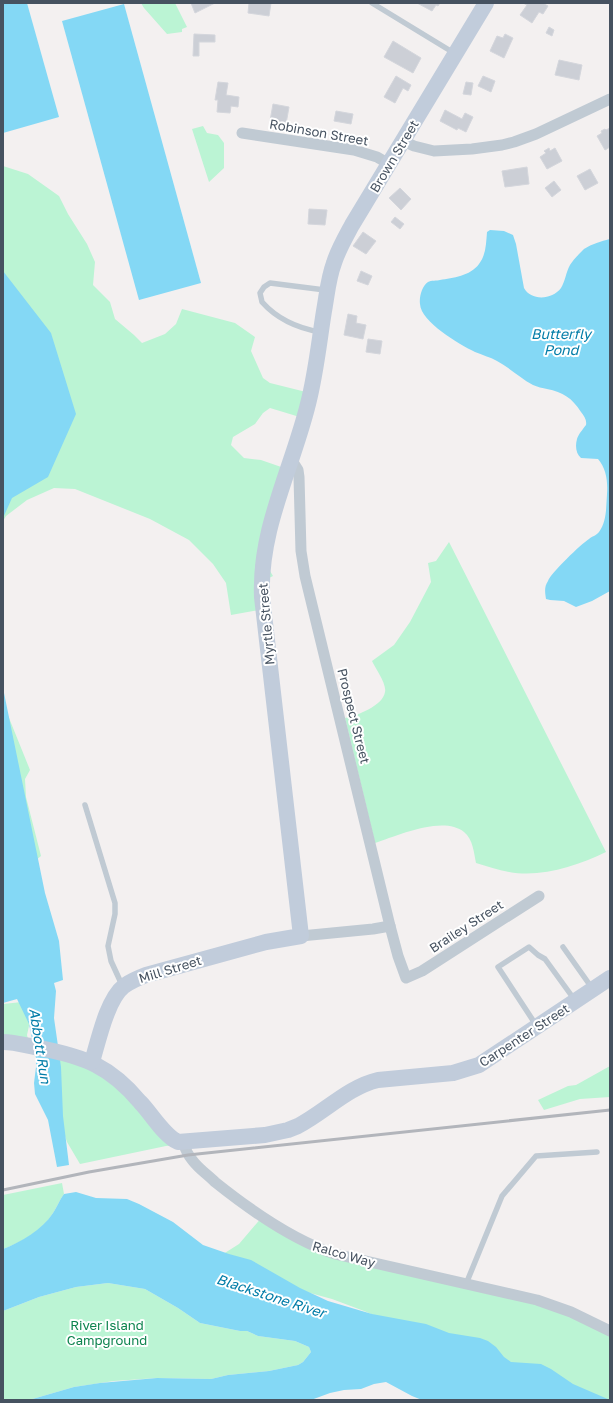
<svg xmlns="http://www.w3.org/2000/svg" width="613" height="1403" font-family="'Golos Text',sans-serif">
	<rect width="100%" height="100%" fill="#f3f0f0"/>
	<g fill="#bbf4d4">
		<polygon points="141,3 175,3 187,27 182,29 182,32 167,34 144,8"/>
		<polygon points="203,126 207,133 218,135 224,143 224,168 209,182 192,129"/>
		<polygon points="3,166 28,174 59,196 68,214 87,244 95,262 93,285 110,302 115,319 134,335 142,343 165,334 176,324 182,309 235,323 255,337 251,351 263,378 270,383 310,393 303,418 270,408 263,413 255,424 233,437 231,445 244,458 261,460 287,469 267,566 273,576 265,580 265,609 231,615 226,583 213,564 189,540 150,519 75,489 54,488 27,500 6,516 3,521"/>
		<path d="M 449,542 L 606,852 C 577,866 541,878 509,872 C 498,870 487,866 476,863 C 474,853 473,839 464,832 C 443,815 397,836 375,843 L 345,718 C 356,716 383,706 385,692 C 387,684 375,668 372,661 L 394,645 L 410,622 L 431,582 L 428,563 L 436,561 Z"/>
		<polygon points="3,698 5,708 30,770 25,779 26,797 41,856 36,860"/>
		<polygon points="22,1002 30,1021 27,1035 30,1048 3,1048 3,1004"/>
		<polygon points="57,1056 90,1062 178,1145 166,1146 80,1164 67,1142 61,1124"/>
		<polygon points="610,1066 610,1097 580,1099 544,1110 538,1100 568,1086 576,1085"/>
		<path d="M 62,1183 L 64,1194 C 59,1201 57,1207 53,1213 C 42,1231 22,1242 3,1249 L 3,1195 Z"/>
		<polygon points="262,1217 322,1252 521,1298 610,1331 610,1400 580,1400 364,1311 332,1299 310,1293 220,1256 239,1244"/>
		<polygon points="108,1283 145,1289 178,1308 200,1323 240,1331 247,1331 258,1336 295,1341 309,1347 311,1352 303,1362 298,1365 269,1371 228,1375 211,1379 157,1378 114,1381 74,1387 29,1400 3,1400 3,1311 39,1297 76,1287"/>
	</g>
	<g fill="#84d8f5">
		<polygon points="3,3 27,3 59,117 3,133"/>
		<polygon points="124,4 201,283 139,300 62,21"/>
		<path d="M 490,230 L 504,231 L 513,235 L 516,244 L 524,288 C 531,301 552,300 561,288 C 565,282 566,272 570,265 C 573,260 580,253 584,249 C 592,244 601,241 610,239 L 610,591 L 592,601 L 576,607 L 564,601 L 550,600 L 546,599 C 545,592 544,587 548,581 C 551,573 581,544 589,539 C 592,536 596,536 599,532 C 607,521 606,507 607,494 C 608,481 606,468 598,459 L 581,458 C 576,454 575,446 577,439 C 578,435 583,429 586,425 C 587,420 584,416 581,412 C 572,398 563,392 547,389 C 543,388 537,387 533,385 C 520,378 510,368 497,361 C 490,357 482,355 475,352 C 459,344 421,322 420,304 C 419,297 422,286 428,282 C 431,280 437,281 440,280 C 453,278 470,276 479,264 C 486,255 486,244 487,232 Z"/>
		<polygon points="3,271 51,333 76,414 48,477 12,498 3,518"/>
		<polygon points="3,688 45,893 59,941 63,980 54,983 56,991 54,1018 61,1067 63,1116 69,1165 57,1167 48,1120 35,1094 34,1083 36,1067 36,1058 29,1024 17,999 3,1003"/>
		<path d="M 76,1192 L 96,1198 L 127,1199 L 139,1204 L 173,1222 L 203,1245 L 229,1254 L 251,1260 L 300,1288 L 328,1301 L 372,1314 L 426,1324 L 449,1333 L 480,1338 L 488,1341 L 496,1347 L 504,1357 L 511,1362 L 541,1364 L 551,1369 L 573,1384 L 610,1400 L 422,1400 L 412,1396 L 386,1382 L 374,1384 L 361,1389 L 344,1390 L 330,1393 L 311,1400 L 29,1400 L 74,1387 L 100,1383 L 157,1378 L 211,1379 L 228,1375 L 269,1371 L 298,1365 L 303,1362 L 311,1352 L 309,1347 L 295,1341 L 258,1336 L 247,1331 L 240,1331 L 200,1323 L 178,1308 L 145,1289 L 108,1283 L 76,1287 L 39,1297 L 3,1311 L 3,1249 C 21,1242 42,1230 53,1213 C 57,1207 59,1201 64,1194 Z"/>
	</g>
	<g fill="#cccfd6" stroke="#d4d6dc">
		<polygon points="191,3 215,3 195,13"/>
		<polygon points="249,3 271,3 269,16 248,13"/>
		<polygon points="417,3 440,3 438,6 436,5 432,11"/>
		<polygon points="523,3 543,3 548,6 543,14 539,12 532,23 520,15 527,5"/>
		<polygon points="549,27 554,30 552,36 546,33"/>
		<polygon points="194,34 215,35 215,42 199,42 199,56 193,56"/>
		<polygon points="505,34 513,38 504,58 490,51 497,36 503,38"/>
		<polygon points="393,41 421,58 413,73 384,57"/>
		<polygon points="559,60 582,65 579,80 555,75"/>
		<polygon points="396,76 411,85 408,91 403,88 395,103 384,97"/>
		<polygon points="483,76 495,81 491,92 478,86"/>
		<polygon points="218,82 228,83 226,95 239,97 238,107 231,106 230,113 217,112 218,100 215,100"/>
		<polygon points="466,82 473,83 471,95 463,94"/>
		<polygon points="273,104 289,107 286,124 270,121"/>
		<polygon points="445,110 462,119 465,113 473,117 466,132 458,128 457,130 440,121"/>
		<polygon points="336,111 353,114 351,124 334,121"/>
		<polygon points="610,128 610,147 605,150 597,136 602,133 601,131 605,129 606,130"/>
		<polygon points="549,148 550,151 555,148 562,161 547,169 540,157 546,153 544,151"/>
		<polygon points="527,167 529,184 505,187 502,171"/>
		<polygon points="590,169 598,183 585,190 577,176"/>
		<polygon points="554,181 561,190 552,197 545,188"/>
		<polygon points="400,188 411,199 401,210 389,198"/>
		<polygon points="309,209 327,210 325,225 308,224"/>
		<polygon points="395,217 404,224 400,229 391,222"/>
		<polygon points="363,232 376,241 366,254 353,246"/>
		<polygon points="361,271 372,276 368,285 357,281"/>
		<polygon points="348,314 357,316 356,323 366,325 363,339 344,335"/>
		<polygon points="368,339 382,341 380,354 366,352"/>
	</g>
	<g fill="none" stroke-linecap="round" stroke-linejoin="round">
		<g stroke="#c0cad3" stroke-width="5.5">
			<polyline points="372,3 454,53"/>
			<path d="M 320,332 C 297,328 278,320 262,302 L 260,293 L 264,287 L 270,283 L 325,290"/>
			<polyline points="85,805 115,903 115,914 108,946 111,961 122,985"/>
			<polyline points="563,947 592,988"/>
			<polyline points="536,1025 498,967 529,947 538,955 545,959 574,999"/>
			<polyline points="466,1284 502,1196 536,1156 597,1152"/>
		</g>
		<g stroke="#c0cad3" stroke-width="11">
			<polyline points="242,133 354,150 377,157 389,164"/>
			<polyline points="403,141 414,146 434,151 472,149 502,145 514,142 536,134 610,99"/>
			<polyline points="291,459 298,470 299,477 301,551 305,576 390,926 398,956 406,978 422,971 539,896"/>
			<polyline points="301,936 373,929 390,926"/>
			<path d="M 183,1142 C 185,1149 188,1155 193,1161 C 199,1169 208,1175 215,1182 C 250,1210 292,1240 335,1254 L 537,1300 L 571,1312 L 610,1331"/>
		</g>
		<g stroke="#c1ccdb" stroke-width="16">
			<path d="M 3,1042 C 15,1042 28,1046 40,1048 C 85,1057 110,1066 140,1102 C 151,1113 164,1136 178,1142 L 265,1135 L 288,1130 L 298,1126 C 325,1112 348,1087 378,1080 L 453,1073 L 479,1065 L 610,978"/>
			<path d="M 92,1062 C 98,1042 107,999 124,986 C 131,981 138,978 146,975 L 266,942 L 301,936 L 262,597 C 259,529 292,469 308,404 C 316,373 319,342 324,311 C 327,295 328,279 334,263 C 338,250 345,238 352,225 L 486,3"/>
		</g>
		<polyline stroke="#b2b5bb" stroke-width="3" points="3,1190 89,1172 188,1155 610,1110"/>
	</g>
	<g text-anchor="middle" stroke-width="4" stroke-linejoin="round" paint-order="stroke">
		<g font-size="13" fill="#465260" stroke="#fff">
			<text transform="translate(319 132) rotate(10)" y="5">Robinson Street</text>
			<text transform="translate(394 156) rotate(-59)" y="5">Brown Street</text>
			<text transform="translate(266 624) rotate(-95)" y="5">Myrtle Street</text>
			<text transform="translate(354 716) rotate(76)" y="5">Prospect Street</text>
			<text transform="translate(466 926) rotate(-33)" y="5">Brailey Street</text>
			<text transform="translate(170 969) rotate(-17)" y="5">Mill Street</text>
			<text transform="translate(524 1035) rotate(-33)" y="5">Carpenter Street</text>
			<text transform="translate(344 1254) rotate(16)" y="5">Ralco Way</text>
		</g>
		<g font-size="13" fill="#0e844f" stroke="#fff">
			<text x="107" y="1330">River Island<tspan x="107" dy="15">Campground</tspan></text>
		</g>
		<g font-size="14" font-style="italic" fill="#027da8" stroke="#fff">
			<text x="561" y="339">Butterfly<tspan x="561" dy="16">Pond</tspan></text>
			<text transform="translate(40 1046) rotate(81)" y="5">Abbott Run</text>
			<text transform="translate(271 1296) rotate(18)" y="5">Blackstone River</text>
		</g>
	</g>
	<rect width="613" height="1403" fill="none" stroke="#465260" stroke-width="8"/>
</svg>
